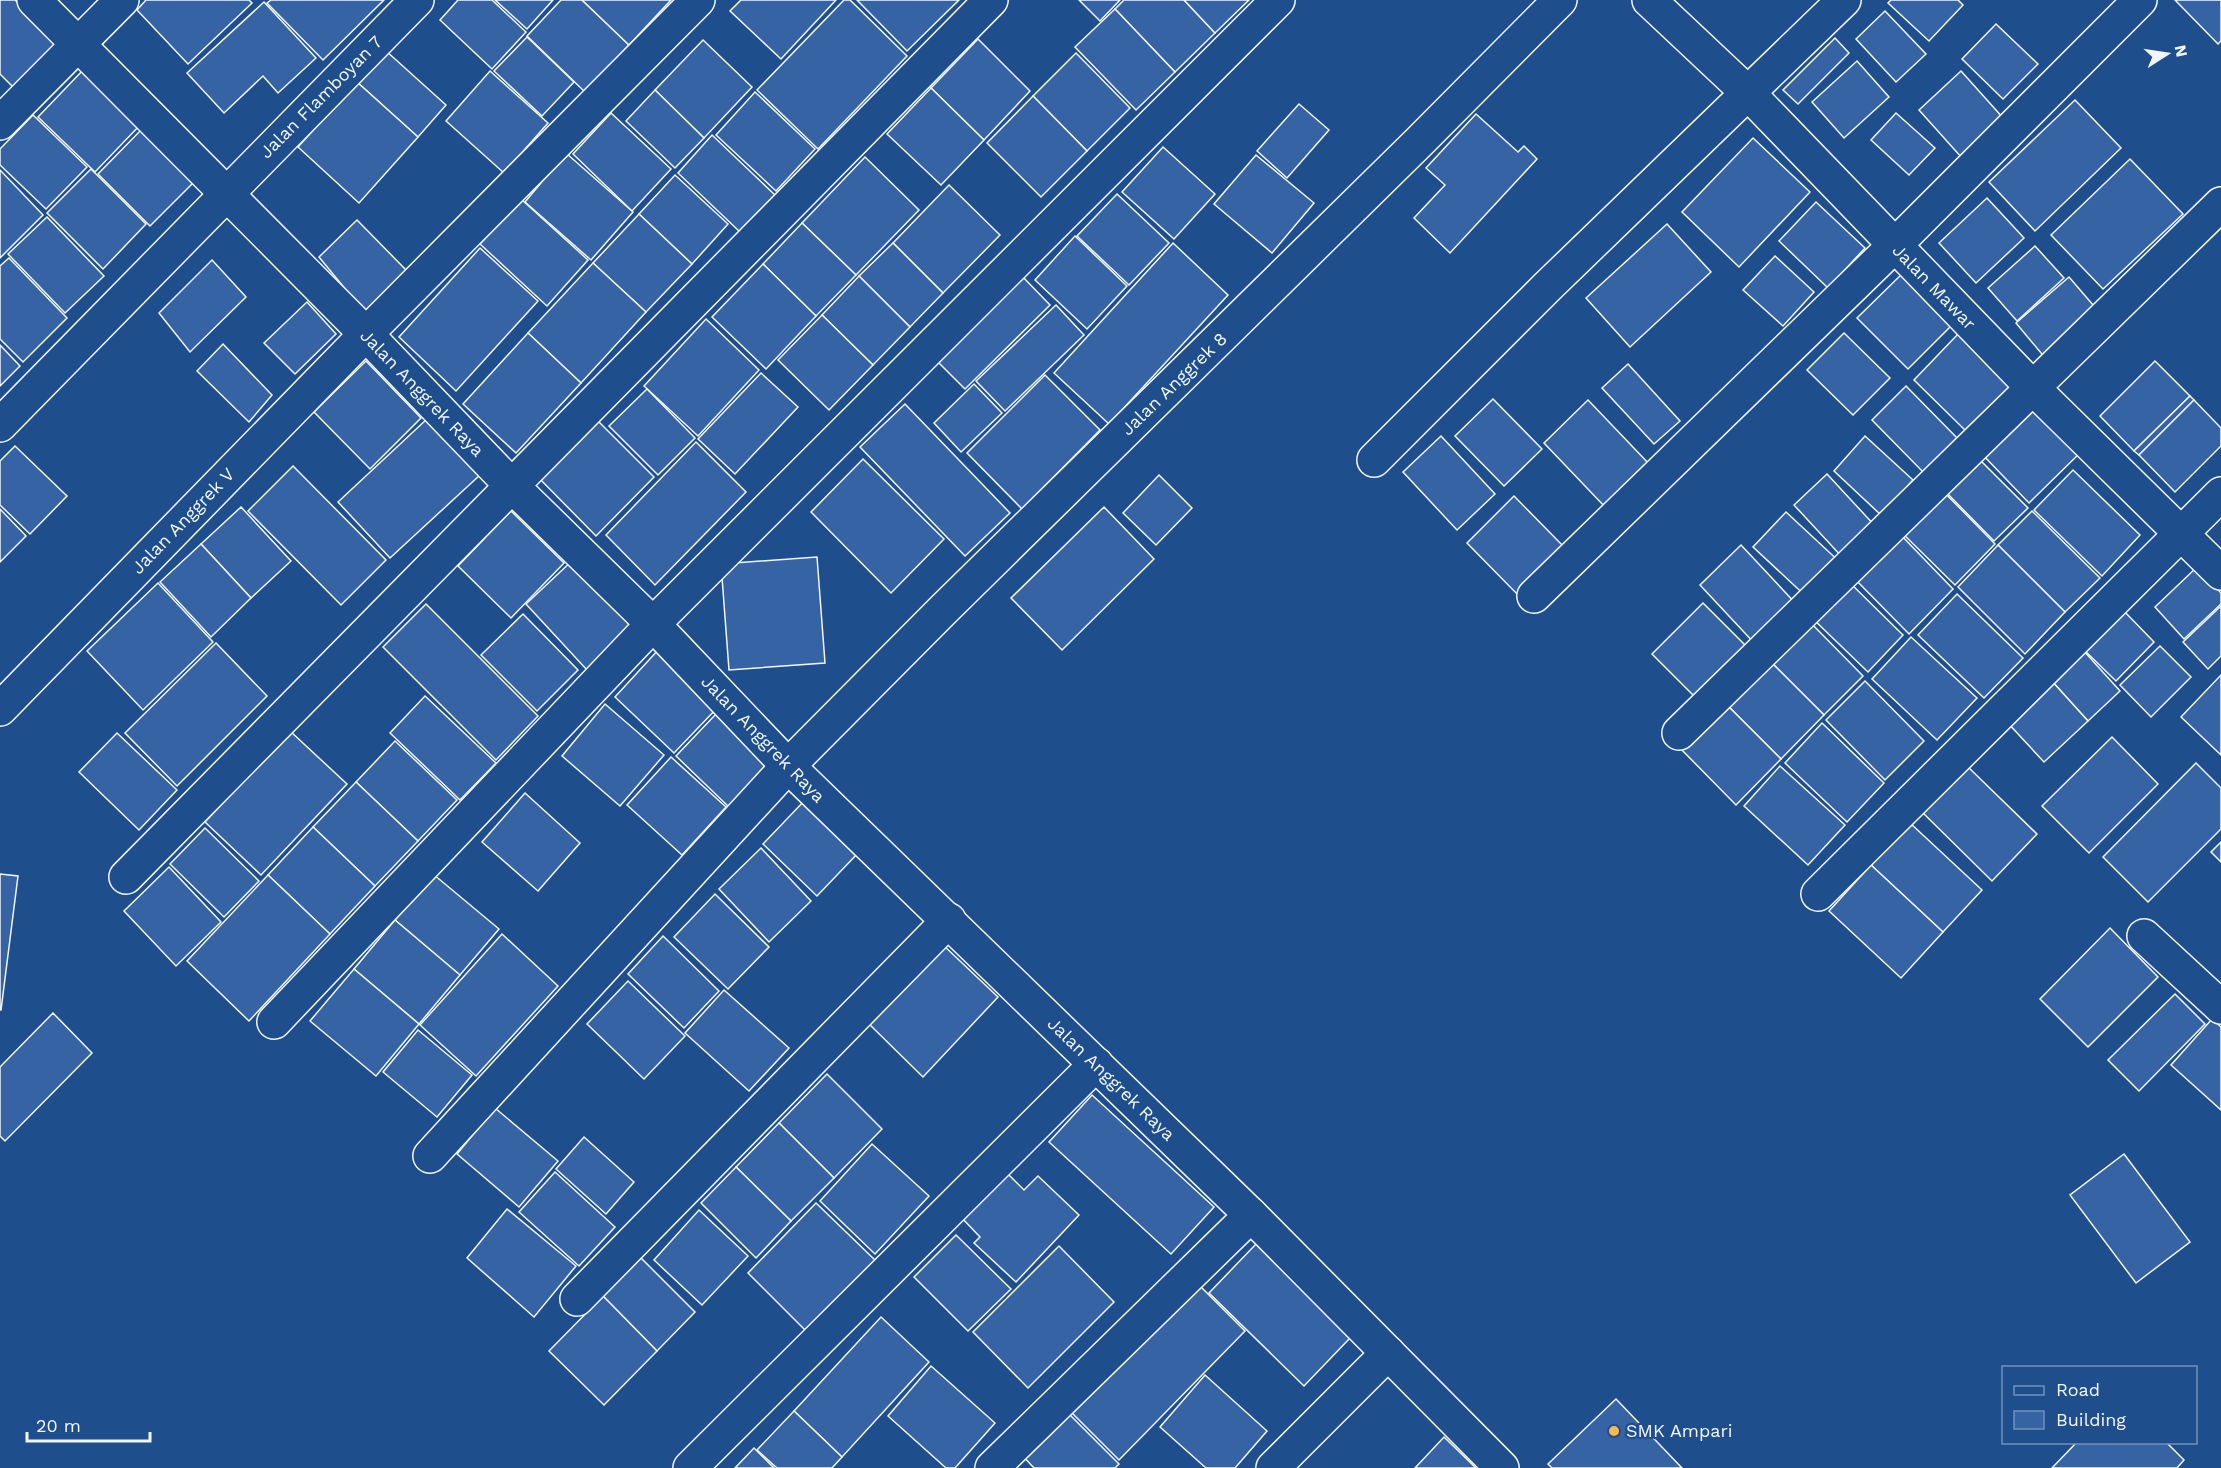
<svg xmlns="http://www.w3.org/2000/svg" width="2221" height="1468" font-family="'Work Sans',sans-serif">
	<rect width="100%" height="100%" fill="#1f4e8c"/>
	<g fill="#3563a3" stroke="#f2f6ff" stroke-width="1.5">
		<polygon points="0,0 15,0 58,42 13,87 0,74"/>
		<polygon points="146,0 249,0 252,3 188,64 137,10"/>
		<polygon points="271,0 384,0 323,60 267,3"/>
		<polygon points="458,0 492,0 526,32 492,69 440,20"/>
		<polygon points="495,0 553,0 527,29"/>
		<polygon points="561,0 582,0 629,45 585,92 527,36"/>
		<polygon points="582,0 671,0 629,45"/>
		<polygon points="741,0 836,0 781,59 730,11"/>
		<polygon points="844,0 850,0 907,56 818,149 757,90"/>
		<polygon points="857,0 959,0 907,51"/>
		<polygon points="1079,0 1120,0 1100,21"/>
		<polygon points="1124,0 1184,0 1215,33 1175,72 1115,9"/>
		<polygon points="1184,0 1249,0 1215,33"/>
		<polygon points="1891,0 1958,0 1963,5 1929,41 1888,3"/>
		<polygon points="2175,0 2221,0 2221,41 2218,44"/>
		<polygon points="264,2 316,58 278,93 263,76 224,113 187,73"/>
		<polygon points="1115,9 1175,72 1136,110 1075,47"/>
		<polygon points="1885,11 1926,54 1896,82 1856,39"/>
		<polygon points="1996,24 2038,64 2003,99 1962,59"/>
		<polygon points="527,37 574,82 542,116 494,71"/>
		<polygon points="1835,38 1849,53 1798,104 1783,90"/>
		<polygon points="978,39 1030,91 984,140 931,88"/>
		<polygon points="703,40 752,87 704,138 655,90"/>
		<polygon points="385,50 446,105 418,137 357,82"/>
		<polygon points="1076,53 1130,108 1087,151 1033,96"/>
		<polygon points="1857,61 1889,97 1844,138 1812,102"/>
		<polygon points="85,68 142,123 95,172 38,117"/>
		<polygon points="490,71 548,123 504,173 446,121"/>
		<polygon points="1961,71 2004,119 1962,158 1919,110"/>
		<polygon points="357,82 418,137 359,203 298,147"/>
		<polygon points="931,88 984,140 941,185 887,134"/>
		<polygon points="655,90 704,138 675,168 626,121"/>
		<polygon points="755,92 815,149 776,191 716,135"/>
		<polygon points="1033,96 1087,151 1041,197 987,143"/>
		<polygon points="2075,100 2121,148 2035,231 1989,182"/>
		<polygon points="1299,104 1329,130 1287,178 1257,151"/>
		<polygon points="611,113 671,169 632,211 573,154"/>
		<polygon points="1896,113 1935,148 1909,175 1871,140"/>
		<polygon points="1476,114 1518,152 1524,146 1537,159 1450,253 1414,218 1445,185 1426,168"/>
		<polygon points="33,115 87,167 46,209 0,165 0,149"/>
		<polygon points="141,130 194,182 150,226 98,174"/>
		<polygon points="712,135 775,195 740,232 678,173"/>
		<polygon points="1753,138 1810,192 1739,267 1682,212"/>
		<polygon points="1163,147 1215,194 1174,239 1122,192"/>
		<polygon points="566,153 633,212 591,260 525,202"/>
		<polygon points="1256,155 1314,203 1272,253 1214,204"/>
		<polygon points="865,157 919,210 856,275 802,223"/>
		<polygon points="2130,159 2183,214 2103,289 2051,235"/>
		<polygon points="91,169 146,224 103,269 47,213"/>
		<polygon points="0,170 43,215 0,258"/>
		<polygon points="675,175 728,224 692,264 639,214"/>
		<polygon points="949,185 1000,235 943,293 893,243"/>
		<polygon points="1117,194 1169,243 1129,285 1077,236"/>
		<polygon points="1987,198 2024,238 1976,283 1939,243"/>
		<polygon points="521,199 588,260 547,306 480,244"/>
		<polygon points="1816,202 1865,248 1828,288 1779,241"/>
		<polygon points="639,214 692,264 646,312 593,263"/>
		<polygon points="47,217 104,276 65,313 8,254"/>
		<polygon points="357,220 407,271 365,313 319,257"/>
		<polygon points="802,223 856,275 816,316 763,264"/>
		<polygon points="1667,224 1711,272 1630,347 1586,298"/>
		<polygon points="1075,236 1127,286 1087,329 1035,280"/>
		<polygon points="893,243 943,293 910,327 859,276"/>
		<polygon points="1173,243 1228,295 1109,424 1054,373"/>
		<polygon points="2035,246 2064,278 2017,321 1988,288"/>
		<polygon points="480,248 538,301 456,391 399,337"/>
		<polygon points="1775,256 1814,292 1783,326 1743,290"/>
		<polygon points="9,258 67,318 23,362 0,339 0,266"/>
		<polygon points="212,260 246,297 190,352 159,313"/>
		<polygon points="593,263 646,312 581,383 528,333"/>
		<polygon points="763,264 816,316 766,369 712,317"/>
		<polygon points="1906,270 1956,321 1908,369 1857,318"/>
		<polygon points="1020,274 1050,305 965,389 935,359"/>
		<polygon points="859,276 910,327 873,365 822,315"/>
		<polygon points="2069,277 2099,312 2046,359 2016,323"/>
		<polygon points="307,302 336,334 295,374 264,343"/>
		<polygon points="1056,305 1084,335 1005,411 976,381"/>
		<polygon points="822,315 873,365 829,410 778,360"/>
		<polygon points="706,319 759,370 698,436 644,386"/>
		<polygon points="528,333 581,383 516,453 463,404"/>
		<polygon points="1844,333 1890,378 1853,415 1807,370"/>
		<polygon points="1959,333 2014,387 1969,434 1914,380"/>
		<polygon points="223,344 272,395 249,422 197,371"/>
		<polygon points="0,345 20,366 0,386"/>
		<polygon points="366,361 421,418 370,469 314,412"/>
		<polygon points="2155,361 2190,396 2134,451 2100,416"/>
		<polygon points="1628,364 1680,421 1654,444 1602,388"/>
		<polygon points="761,373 798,407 735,474 698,439"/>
		<polygon points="1045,375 1100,430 1022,509 967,453"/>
		<polygon points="974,384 1002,413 961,452 934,423"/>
		<polygon points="1906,386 1959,440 1925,474 1872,420"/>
		<polygon points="647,389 695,438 658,475 609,426"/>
		<polygon points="2190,396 2194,400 2139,455 2134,451"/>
		<polygon points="1493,399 1542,449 1504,486 1455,436"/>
		<polygon points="1588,400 1651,466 1607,509 1544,443"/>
		<polygon points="2033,400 2082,451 2029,503 1980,452"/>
		<polygon points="2194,400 2221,428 2221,446 2175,492 2139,455"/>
		<polygon points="905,404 1010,513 965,556 860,447"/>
		<polygon points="594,417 654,477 596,536 537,476"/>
		<polygon points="428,418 480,475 390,558 338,502"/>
		<polygon points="1441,436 1495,494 1457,530 1403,472"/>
		<polygon points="1865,436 1913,480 1881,515 1834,471"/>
		<polygon points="696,442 746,492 655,585 606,535"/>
		<polygon points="15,446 67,496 30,534 0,505 0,461"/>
		<polygon points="1975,455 2028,508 1994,541 1942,488"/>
		<polygon points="863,459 944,539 891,593 811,512"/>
		<polygon points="293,466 386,560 341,605 248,511"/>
		<polygon points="2073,470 2140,535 2102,576 2034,510"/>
		<polygon points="1827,474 1876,527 1843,558 1794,505"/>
		<polygon points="1159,475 1192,508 1156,545 1123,513"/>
		<polygon points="1939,487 1995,544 1955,585 1898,529"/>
		<polygon points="1514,496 1565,548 1518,595 1467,543"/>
		<polygon points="241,507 291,561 251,598 201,544"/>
		<polygon points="1104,507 1154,559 1062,650 1011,598"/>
		<polygon points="0,509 26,536 0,562"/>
		<polygon points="511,511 564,563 511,618 458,566"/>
		<polygon points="2032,511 2100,578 2065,612 1998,545"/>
		<polygon points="1786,512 1844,566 1811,601 1753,547"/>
		<polygon points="1897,531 1953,589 1909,634 1852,576"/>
		<polygon points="201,544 251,598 211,637 160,582"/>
		<polygon points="1741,545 1799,607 1757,646 1700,585"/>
		<polygon points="1998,545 2065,612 2025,654 1958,587"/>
		<polygon points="817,557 825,663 729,670 721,564"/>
		<polygon points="575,558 636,624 587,670 526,604"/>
		<polygon points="2197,567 2221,593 2221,604 2184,639 2155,607"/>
		<polygon points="1847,580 1903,635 1868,672 1810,616"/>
		<polygon points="158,583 213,642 143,710 87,651"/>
		<polygon points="1957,594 2023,658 1984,698 1918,635"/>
		<polygon points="1703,603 1750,650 1700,702 1652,654"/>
		<polygon points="426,604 538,716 496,760 383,647"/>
		<polygon points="2221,606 2221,656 2208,669 2183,642"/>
		<polygon points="2121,608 2154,642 2116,681 2082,648"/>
		<polygon points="523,614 578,670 537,711 481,655"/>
		<polygon points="1806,618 1863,676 1824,715 1767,658"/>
		<polygon points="1911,637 1977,698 1937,740 1872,679"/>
		<polygon points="216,643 267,696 177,786 125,733"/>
		<polygon points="2160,646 2191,677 2151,717 2120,685"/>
		<polygon points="659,649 719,706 674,753 615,697"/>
		<polygon points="2082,649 2120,691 2088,721 2050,679"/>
		<polygon points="1767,658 1824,715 1781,759 1724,702"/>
		<polygon points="2221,675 2221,755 2181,717"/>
		<polygon points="2050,679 2088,721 2044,762 2006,721"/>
		<polygon points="1865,681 1924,741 1885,780 1826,720"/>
		<polygon points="425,696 496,763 460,800 390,733"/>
		<polygon points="1724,702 1781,759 1736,805 1679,747"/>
		<polygon points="605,704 664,755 620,806 562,756"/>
		<polygon points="716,714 772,770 732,810 676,756"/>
		<polygon points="1822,723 1884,783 1847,822 1785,763"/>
		<polygon points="290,731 347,784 261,875 205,822"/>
		<polygon points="117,733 177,790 139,830 79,772"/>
		<polygon points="2112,737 2158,784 2089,853 2042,806"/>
		<polygon points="395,741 457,800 418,841 356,782"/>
		<polygon points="671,757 726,807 682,855 627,805"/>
		<polygon points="2196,763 2221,788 2221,829 2148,902 2103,857"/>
		<polygon points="1780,766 1845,825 1808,865 1744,806"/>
		<polygon points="1967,766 2037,834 1992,881 1922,812"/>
		<polygon points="356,782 418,841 375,886 313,827"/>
		<polygon points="525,793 580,843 538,891 482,842"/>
		<polygon points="806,799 859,852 817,896 763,844"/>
		<polygon points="1910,823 1982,890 1943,932 1871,865"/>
		<polygon points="313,827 375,886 330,934 268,875"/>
		<polygon points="205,828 259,881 224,917 170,864"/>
		<polygon points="2221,842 2221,862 2211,852"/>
		<polygon points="761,848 811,901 769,942 719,889"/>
		<polygon points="1871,865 1943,932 1901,978 1829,911"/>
		<polygon points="169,867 221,922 176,966 124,911"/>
		<polygon points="0,874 18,876 1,1010 0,1010"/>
		<polygon points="433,874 499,929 460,975 395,920"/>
		<polygon points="268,875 330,934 249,1021 187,961"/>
		<polygon points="715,894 769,947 728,989 674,937"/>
		<polygon points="395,920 460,975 419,1024 354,969"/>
		<polygon points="2110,928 2158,977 2088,1047 2040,999"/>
		<polygon points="502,934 558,986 476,1076 420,1025"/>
		<polygon points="663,936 719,991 684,1028 628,974"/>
		<polygon points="941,943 998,997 923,1077 867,1022"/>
		<polygon points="354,969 419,1024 376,1076 310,1021"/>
		<polygon points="628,981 685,1036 644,1079 587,1024"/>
		<polygon points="724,990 789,1048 749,1091 685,1033"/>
		<polygon points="2175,994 2205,1024 2139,1091 2108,1060"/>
		<polygon points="53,1013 92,1053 5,1141 0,1136 0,1067"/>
		<polygon points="2212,1019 2221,1027 2221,1110 2171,1065"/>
		<polygon points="418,1030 472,1075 437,1117 383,1072"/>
		<polygon points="827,1074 882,1129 834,1178 779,1123"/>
		<polygon points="1092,1095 1214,1207 1171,1254 1049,1142"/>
		<polygon points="495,1108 558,1161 519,1207 457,1154"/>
		<polygon points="779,1123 834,1178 791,1221 736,1167"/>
		<polygon points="584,1137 634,1182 606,1214 556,1169"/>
		<polygon points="872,1144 929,1196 875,1254 820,1201"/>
		<polygon points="2124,1154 2190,1242 2136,1283 2070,1195"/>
		<polygon points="736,1167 791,1221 756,1258 701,1203"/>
		<polygon points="1004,1170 1024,1190 1038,1176 1079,1215 1016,1282 974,1243 980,1237 960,1216"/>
		<polygon points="555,1172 615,1227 579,1266 519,1212"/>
		<polygon points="816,1203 876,1261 808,1333 748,1273"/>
		<polygon points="507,1209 576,1266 534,1317 467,1258"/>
		<polygon points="699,1210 748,1256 702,1305 654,1260"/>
		<polygon points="956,1235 1011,1289 968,1331 914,1277"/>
		<polygon points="1256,1244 1350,1338 1304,1386 1209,1293"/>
		<polygon points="1059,1246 1114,1302 1028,1388 973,1332"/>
		<polygon points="641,1258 695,1312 657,1351 603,1296"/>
		<polygon points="1192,1278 1245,1331 1119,1460 1066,1407"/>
		<polygon points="603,1296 657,1351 604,1405 549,1351"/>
		<polygon points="881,1317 929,1362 842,1457 794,1411"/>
		<polygon points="931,1366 995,1423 955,1468 946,1468 888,1416"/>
		<polygon points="1205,1375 1267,1431 1235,1468 1206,1468 1160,1427"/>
		<polygon points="1616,1399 1682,1468 1552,1468 1548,1464"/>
		<polygon points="1065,1410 1119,1464 1115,1468 1034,1468 1021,1454"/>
		<polygon points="794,1411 842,1457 832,1468 777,1468 757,1450"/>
		<polygon points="1444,1437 1476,1468 1415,1468"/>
		<polygon points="2077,1442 2166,1442 2184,1460 2177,1468 2052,1468"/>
		<polygon points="754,1448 774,1468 735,1468"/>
	</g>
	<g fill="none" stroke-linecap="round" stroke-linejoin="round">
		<g stroke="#f2f6ff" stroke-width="36">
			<g id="minor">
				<polyline points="34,0 366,334 511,485 653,624 788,766 1251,1215 1502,1468"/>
				<polyline points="1649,0 1749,94 2034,389 2221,573"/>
				<polyline points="0,123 122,0"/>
				<polyline points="0,425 417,0"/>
				<polyline points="1374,460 1547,287 1844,0"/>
				<polyline points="1534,596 1894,246 2140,0"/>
				<polyline points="0,709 366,334 698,0"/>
				<polyline points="1679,733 2221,204"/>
				<polyline points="126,877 991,0"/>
				<polyline points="1818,894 2221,494"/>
				<polyline points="2144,936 2221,1007"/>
				<polyline points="274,1022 653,624 1278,0"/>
				<polyline points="430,1156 788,766 943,610 1419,142 1560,0"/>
				<polyline points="577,1299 949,920"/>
				<polyline points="690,1468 1096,1064"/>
				<polyline points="992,1468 1251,1215"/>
				<polyline points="1273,1468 1388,1353"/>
			</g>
		</g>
		<use href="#minor" stroke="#1f4e8c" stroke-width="33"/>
	</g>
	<circle fill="#ffb74d" stroke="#1f4e8c" stroke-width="2" cx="1614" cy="1431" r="6"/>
	<g text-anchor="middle" stroke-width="4.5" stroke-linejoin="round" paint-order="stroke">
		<g font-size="18" fill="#f2f6ff" stroke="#1f4e8c">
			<text transform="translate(321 97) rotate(-45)" y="6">Jalan Flamboyan 7</text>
			<text transform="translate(1934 287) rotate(46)" y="6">Jalan Mawar</text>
			<text transform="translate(1174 384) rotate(-44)" y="6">Jalan Anggrek 8</text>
			<text transform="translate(422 393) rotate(46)" y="6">Jalan Anggrek Raya</text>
			<text transform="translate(183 521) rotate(-46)" y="6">Jalan Anggrek V</text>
			<text transform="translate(763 739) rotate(46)" y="6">Jalan Anggrek Raya</text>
			<text transform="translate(1111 1079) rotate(44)" y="6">Jalan Anggrek Raya</text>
		</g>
		<g font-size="18" fill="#f2f6ff" stroke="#1f4e8c" text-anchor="start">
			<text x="1626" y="1437">SMK Ampari</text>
		</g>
	</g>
	<rect x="2002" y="1366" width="195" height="78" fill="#1f4e8c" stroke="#7391ba" stroke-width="1.5"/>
	<rect x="2014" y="1386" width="30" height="9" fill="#1f4e8c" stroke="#7391ba" stroke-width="1.5"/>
	<text x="2056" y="1396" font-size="18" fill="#f2f6ff">Road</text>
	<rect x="2014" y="1411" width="30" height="18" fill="#3563a3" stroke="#7391ba" stroke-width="1.5"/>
	<text x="2056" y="1426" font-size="18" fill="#f2f6ff">Building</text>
	<g transform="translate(2167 54) rotate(78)" stroke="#1f4e8c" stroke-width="4.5" paint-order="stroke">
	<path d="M0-4.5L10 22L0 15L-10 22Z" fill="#f2f6ff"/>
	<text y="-9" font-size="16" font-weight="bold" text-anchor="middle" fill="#f2f6ff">N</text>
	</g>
	<path d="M27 1432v9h123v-9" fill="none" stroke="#f2f6ff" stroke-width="3"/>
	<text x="36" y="1432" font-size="18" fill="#f2f6ff" stroke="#1f4e8c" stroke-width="4.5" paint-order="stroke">20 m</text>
</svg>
